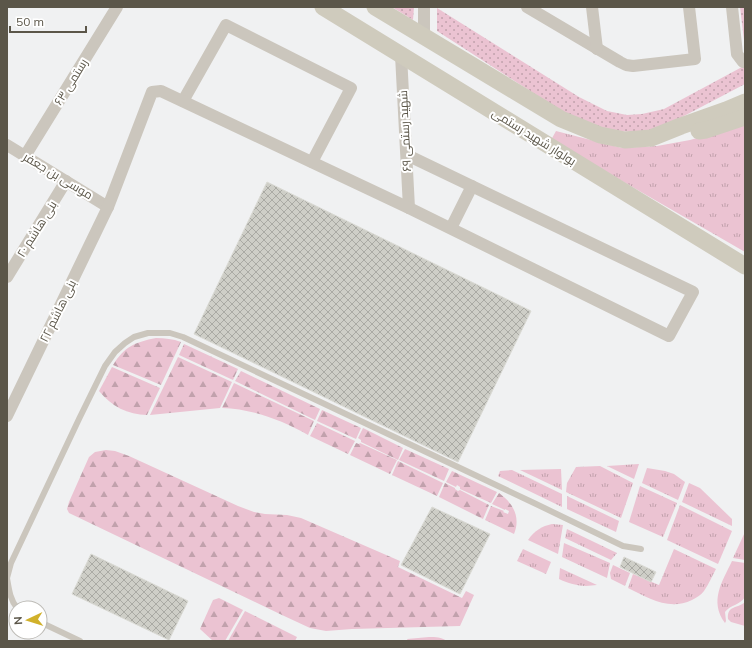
<svg xmlns="http://www.w3.org/2000/svg" width="752" height="648" font-family="Mulish,Cairo,sans-serif">
	<defs>
		<pattern id="grass-tufts" width="24" height="20" patternUnits="userSpaceOnUse"><rect width="24" height="20" fill="#ebc3d2"/><path d="M3 7l-1-3M5 7V3M7 7l1-3M15 17l-1-3M17 17v-4M19 17l1-3" fill="none" stroke="#c1a1ac"/></pattern>
		<pattern id="forest-firs" width="22" height="20" patternUnits="userSpaceOnUse"><rect width="22" height="20" fill="#ebc3d2"/><path d="M5 1l3.5 6h-7zM16 11l3.5 6h-7z" fill="#c1a1ac"/></pattern>
		<pattern id="park-dots" width="8" height="8" patternUnits="userSpaceOnUse"><rect width="8" height="8" fill="#ebc3d2"/><path d="M2 2h.1M6 6h.1" fill="none" stroke="#c1a1ac" stroke-width="1.8" stroke-linecap="round"/></pattern>
		<pattern id="building-cross-hatch" width="8" height="8" patternUnits="userSpaceOnUse"><rect width="8" height="8" fill="#cecec7"/><path d="M0 0l8 8M0 8l8-8" fill="none" stroke="#aaaaa4"/></pattern>
	</defs>
	<rect width="100%" height="100%" fill="#f0f1f2"/>
	<g fill="url(#grass-tufts)">
		<polygon points="745,124 745,252 551,140 556,131 622,148 657,146 690,140"/>
		<polygon points="639,464 634,479 607,466"/>
		<polygon points="600,466 633,483 621,518 566,492 567,483 576,467"/>
		<polygon points="647,468 665,471 674,474 685,482 678,500 642,483"/>
		<polygon points="561,469 562,490 520,470"/>
		<polygon points="512,470 562,494 562,507 498,476 500,471"/>
		<polygon points="689,483 700,488 732,519 732,526 682,502"/>
		<polygon points="640,486 677,503 663,537 629,522"/>
		<polygon points="567,496 619,521 616,532 567,509"/>
		<polygon points="680,505 732,531 718,564 667,540"/>
		<path d="M 552,524 L 563,525 L 558,554 L 528,540 C 534,531 542,526 552,524 Z"/>
		<polygon points="567,529 617,553 611,560 565,538"/>
		<polygon points="745,532 745,560 733,558"/>
		<polygon points="564,543 610,563 607,578 562,557"/>
		<polygon points="523,549 551,562 546,574 517,561"/>
		<path d="M 674,549 L 716,569 C 712,576 709,584 704,591 C 701,595 697,597 692,600 C 669,611 648,598 628,588 L 633,574 L 659,585 Z"/>
		<path d="M 732,561 L 745,563 L 745,597 C 740,605 730,605 725,612 L 726,621 L 725,623 C 709,601 722,582 732,561 Z"/>
		<polygon points="613,565 630,573 625,586 611,579 610,573"/>
		<path d="M 560,568 L 597,585 C 593,585 590,586 586,586 C 578,586 567,583 559,579 Z"/>
		<path d="M 745,602 L 745,626 L 731,622 L 728,619 C 727,605 737,609 745,602 Z"/>
	</g>
	<g fill="url(#forest-firs)">
		<path d="M 156,338 C 165,338 173,339 181,342 L 161,385 L 113,365 C 124,347 135,342 156,338 Z"/>
		<polygon points="184,344 238,369 233,380 179,355"/>
		<polygon points="178,357 232,382 220,408 150,415"/>
		<path d="M 112,367 L 160,388 L 147,415 C 128,415 111,406 99,391 Z"/>
		<polygon points="241,371 320,409 315,420 235,381"/>
		<path d="M 234,383 L 314,421 L 308,435 C 281,420 253,409 222,408 Z"/>
		<polygon points="322,410 361,428 356,439 317,421"/>
		<polygon points="317,423 355,441 348,454 310,436"/>
		<polygon points="363,428 403,448 398,460 361,442 361,440 358,438"/>
		<polygon points="356,443 359,444 360,443 397,460 390,474 350,455"/>
		<polygon points="405,449 449,469 444,481 399,460"/>
		<polygon points="106,450 115,451 129,456 238,506 254,512 265,514 287,515 301,518 400,561 398,567 462,598 466,591 474,595 460,626 352,629 326,631 310,628 282,615 69,513 67,509 69,502 89,457 95,452"/>
		<polygon points="398,461 443,483 437,496 392,475"/>
		<polygon points="452,471 497,492 491,503 460,489 460,487 457,485 456,487 446,482"/>
		<polygon points="445,483 455,488 455,489 458,491 460,490 489,505 483,519 439,497"/>
		<path d="M 499,493 C 513,503 521,517 514,534 L 485,520 L 491,506 L 504,511 L 503,512 L 508,514 L 509,511 L 505,509 L 505,510 L 492,504 Z"/>
		<polygon points="219,598 243,610 225,641 213,641 200,629 213,600"/>
		<polygon points="245,611 297,637 295,641 228,641"/>
		<path d="M 429,637 C 436,637 441,637 447,641 L 408,641 L 407,639 Z"/>
	</g>
	<g fill="url(#park-dots)">
		<polygon points="392,7 414,7 413,20"/>
		<polygon points="740,7 745,7 745,41 744,40"/>
		<polygon points="437,8 579,97 607,111 627,115 642,114 664,109 742,67 745,66 745,84 663,127 640,133 602,129 566,114 437,31"/>
	</g>
	<g fill="url(#building-cross-hatch)" stroke="#dadad4">
		<polygon points="267,182 531,311 458,462 194,334"/>
		<polygon points="432,507 490,534 460,594 401,565"/>
		<polygon points="91,554 188,601 169,640 72,594"/>
		<polygon points="624,557 656,572 651,582 620,567"/>
	</g>
	<g fill="none" stroke-linecap="round" stroke-linejoin="round">
		<g stroke="#cbc6bd" stroke-width="6">
			<polyline points="7,578 11,563 79,419 105,366 115,352 125,343 134,337 148,333 170,333 183,337 534,503 623,546 641,549"/>
			<path d="M 7,578 C 9,590 10,599 17,608"/>
			<polyline points="40,622 80,641"/>
		</g>
		<g stroke="#cbc6bd" stroke-width="12">
			<polyline points="527,7 620,62 626,65 633,66 695,59 689,7"/>
			<polyline points="592,7 597,49"/>
			<polyline points="732,7 737,54 743,62"/>
			<polyline points="424,37 424,7"/>
			<polyline points="401,55 409,208"/>
			<polyline points="183,101 226,25 351,88 312,162"/>
			<polyline points="7,145 108,207"/>
			<polyline points="25,156 117,7"/>
			<polyline points="451,228 472,186"/>
			<polyline points="7,277 66,181"/>
			<polyline points="7,416 108,207 152,92 161,91 409,208 669,336 693,292 407,155"/>
		</g>
		<g stroke="#cfcbbd" stroke-width="17">
			<polyline points="323,7 745,266"/>
			<polyline points="375,7 561,119 600,135 625,140 651,138 681,126 726,110 745,102"/>
			<polyline points="699,131 706,130 745,117"/>
		</g>
	</g>
	<g text-anchor="middle" stroke-width="4" stroke-linejoin="round" paint-order="stroke">
		<g font-size="12" fill="#5b5649" stroke="#fff">
			<text transform="translate(71 82) rotate(-58)" y="4">رستمی ۶۳</text>
			<text transform="translate(405 131) rotate(-93)" y="4">شهید رستمی ۶۹</text>
			<text transform="translate(534 137) rotate(32)" y="4">بولوار شهید رستمی</text>
			<text transform="translate(58 176) rotate(31)" y="4">موسی بن جعفر</text>
			<text transform="translate(37 229) rotate(-58)" y="4">بنی هاشم ۲۰</text>
			<text transform="translate(58 311) rotate(-64)" y="4">بنی هاشم ۲۲</text>
		</g>
	</g>
	<rect width="752" height="648" fill="none" stroke="#5b5649" stroke-width="16"/>
	<g transform="translate(28 620) rotate(266)"><circle r="19" fill="#ffffff" stroke="#bdbbb6"/>
	<path d="M0-3L7 15L0 10L-7 15Z" fill="#d1b12b"/>
	<text y="-6" font-size="11" font-weight="bold" text-anchor="middle" fill="#5b5649">N</text>
	</g>
	<path d="M10 26v6h76v-6" fill="none" stroke="#5b5649" stroke-width="2"/>
	<text x="16" y="26" font-size="12" fill="#5b5649" stroke="#ffffff" stroke-width="3" paint-order="stroke">50 m</text>
</svg>
